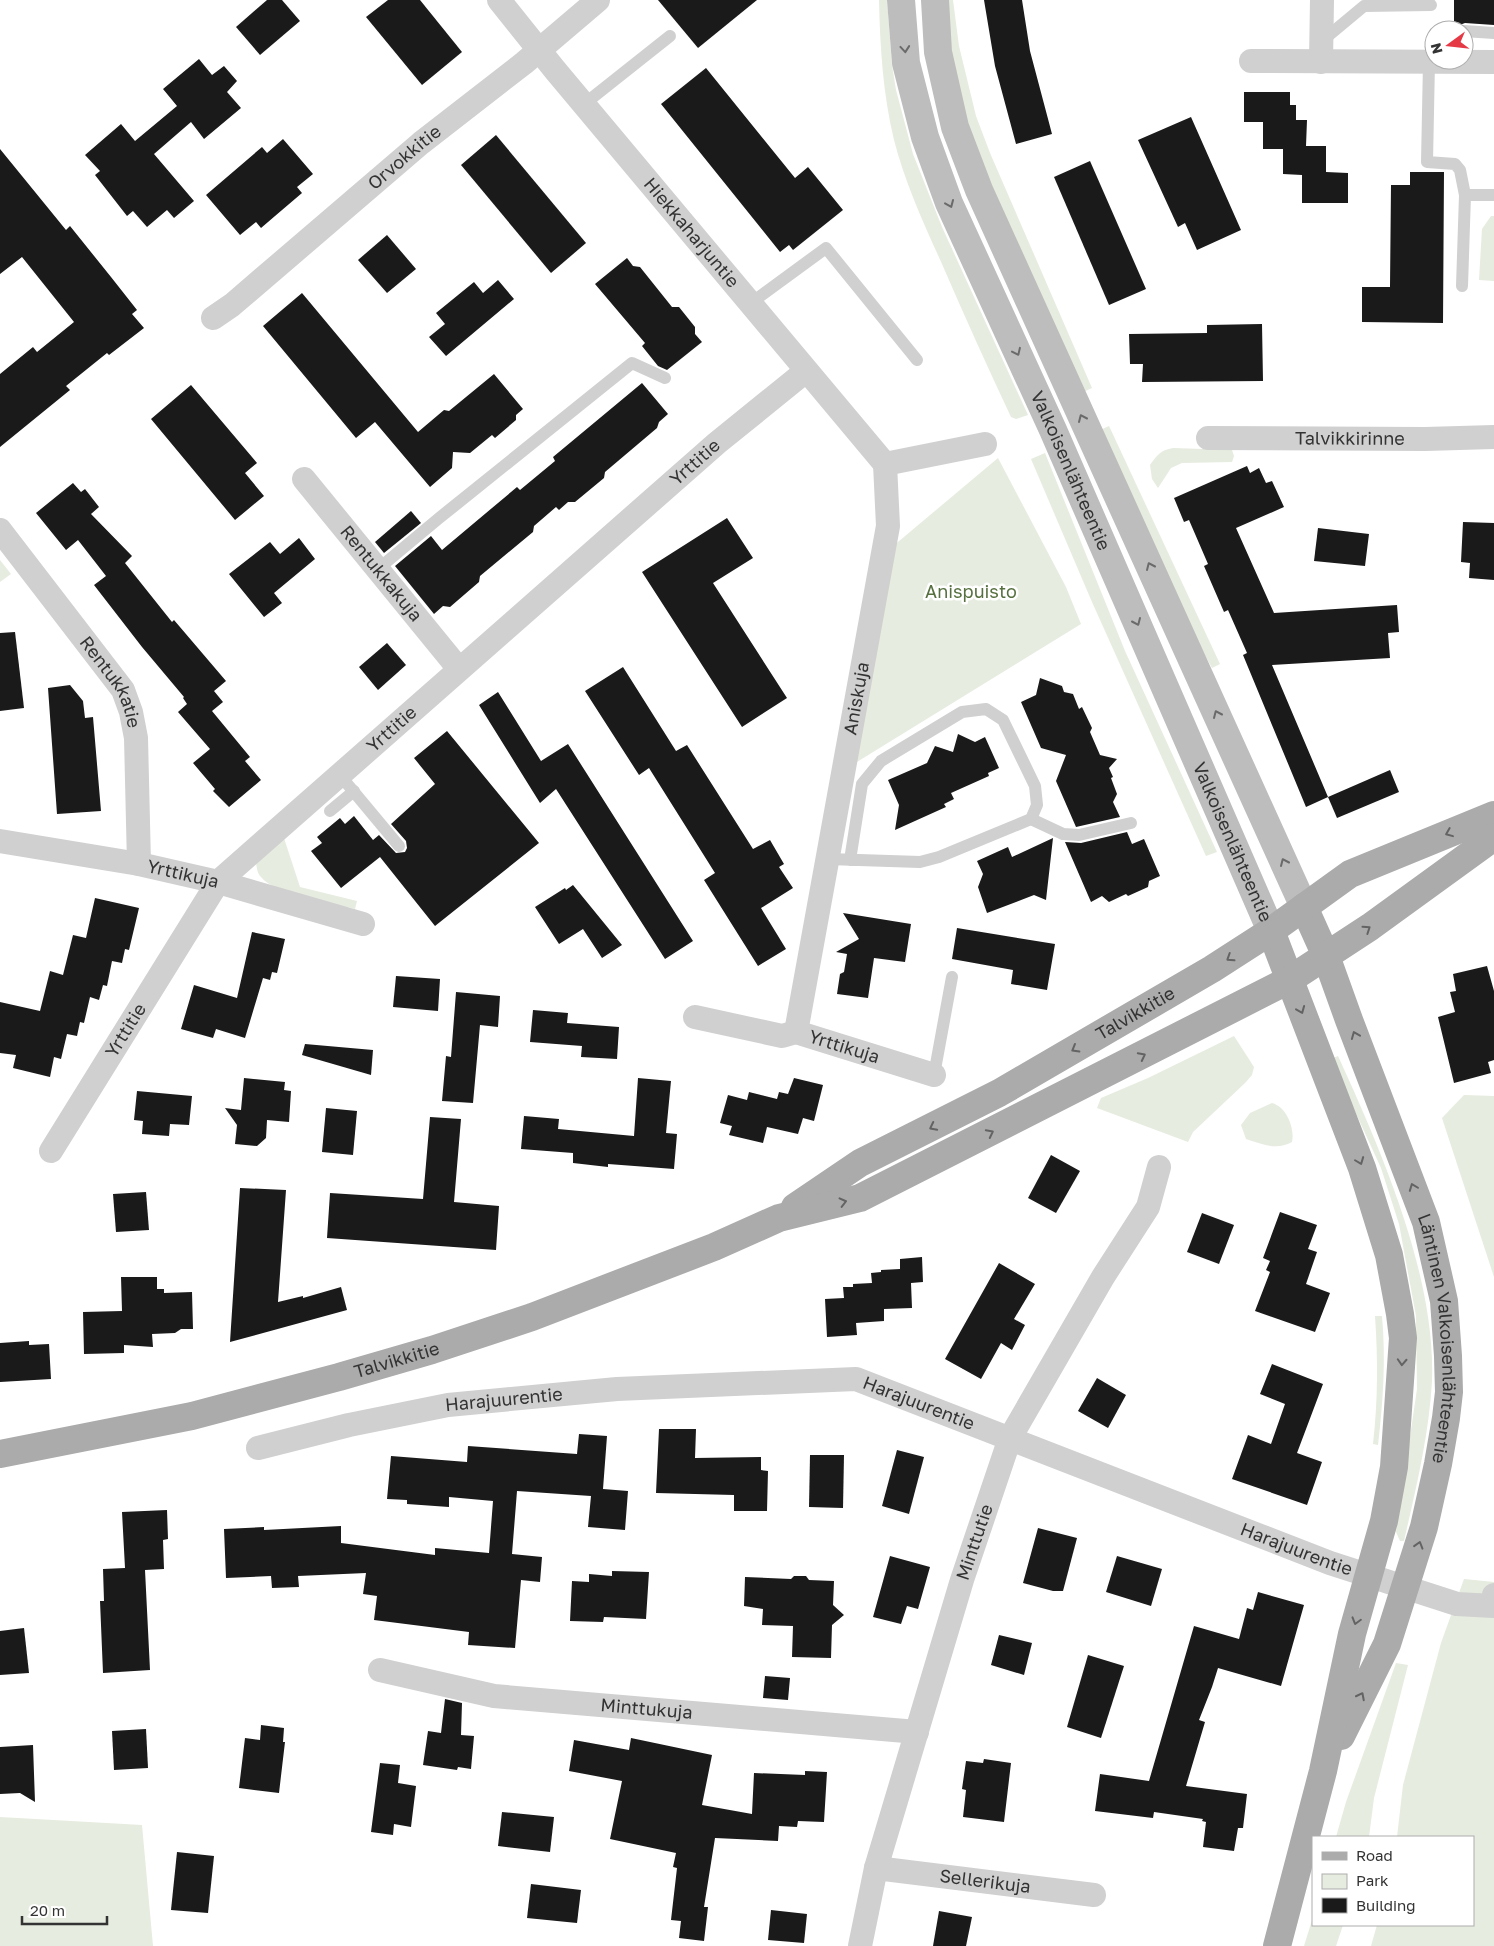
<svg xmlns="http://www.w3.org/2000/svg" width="1494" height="1946" font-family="'Golos Text',sans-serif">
	<rect width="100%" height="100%" fill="#fff"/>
	<g fill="#e6ecdf">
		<path d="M 879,0 L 887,0 L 892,65 L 896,90 L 913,154 L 942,227 L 1028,415 L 1016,419 L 1011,417 C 987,366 964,315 942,264 C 924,224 905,183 894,140 C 883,94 880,47 879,0 Z"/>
		<polygon points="944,0 953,0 959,46 976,116 990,153 1092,388 1079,394 1019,255 959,104"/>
		<polygon points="1491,216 1494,216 1494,281 1479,280 1482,229"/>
		<polygon points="1109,426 1220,664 1212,668 1189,627 1096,432"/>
		<path d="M 1173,448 L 1232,450 L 1234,456 L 1232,462 L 1182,463 L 1171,468 L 1158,488 L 1152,479 L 1150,465 C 1157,455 1161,450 1173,448 Z"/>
		<polygon points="1045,453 1125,651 1217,852 1206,856 1092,602 1031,459"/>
		<polygon points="998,458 1066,587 1081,624 852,765 892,547"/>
		<polygon points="0,560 11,574 0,582"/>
		<path d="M 282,832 L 300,887 L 357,901 L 355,909 C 332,903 275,895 261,877 C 257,873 257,868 256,863 Z"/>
		<polygon points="1234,1036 1254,1067 1252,1075 1245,1083 1193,1132 1188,1142 1097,1108 1101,1098 1148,1078"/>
		<path d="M 1338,1056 C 1381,1150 1436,1276 1432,1381 C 1429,1435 1416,1488 1404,1541 L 1400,1541 L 1396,1532 L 1417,1389 L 1416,1316 L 1399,1224 L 1381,1168 L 1331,1059 Z"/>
		<polygon points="1464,1095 1494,1096 1494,1277 1442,1118"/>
		<path d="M 1272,1103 C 1287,1107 1295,1129 1292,1142 C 1276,1151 1262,1144 1246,1139 L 1241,1125 L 1250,1113 Z"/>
		<path d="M 1375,1316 L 1382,1316 C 1386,1360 1383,1402 1378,1445 L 1373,1444 C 1378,1401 1378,1359 1375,1316 Z"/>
		<polygon points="1464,1579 1494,1582 1494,1946 1371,1946 1377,1925 1473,1925 1473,1837 1397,1837 1403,1785 1441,1643"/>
		<polygon points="1396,1663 1408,1665 1374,1798 1369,1837 1336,1837 1346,1802"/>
		<polygon points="0,1817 142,1825 153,1946 0,1946"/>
		<polygon points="1313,1917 1313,1925 1343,1925 1336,1946 1304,1946"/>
	</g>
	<g fill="#1a1a1a">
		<polygon points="267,0 282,0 300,21 260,55 236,27"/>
		<polygon points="388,0 420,0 462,52 422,85 366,17"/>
		<polygon points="658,0 757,0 698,48"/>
		<polygon points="984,0 1022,0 1030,51 1052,134 1016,144 995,66"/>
		<polygon points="1454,0 1494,0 1494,25 1465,23 1454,27"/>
		<polygon points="199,59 212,75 224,66 237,81 227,92 241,108 204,139 191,122 154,154 194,201 174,218 167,210 147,227 133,211 127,216 95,175 100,171 85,155 121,124 135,141 177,106 163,89"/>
		<polygon points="706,68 795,178 808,167 843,210 793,250 789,245 780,252 661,104"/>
		<polygon points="1244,92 1290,92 1290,105 1296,105 1296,120 1307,120 1306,146 1326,146 1326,172 1348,173 1348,203 1302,203 1302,175 1283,174 1283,149 1263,149 1263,122 1244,122"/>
		<polygon points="1191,117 1241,230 1197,250 1185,223 1178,227 1138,140"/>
		<polygon points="496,135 586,243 551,273 461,165"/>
		<polygon points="283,139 313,174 297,187 302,193 275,216 261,228 256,222 240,235 206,195 262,147 267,153"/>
		<polygon points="0,149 66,230 70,226 111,277 137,310 132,314 144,328 109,355 107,353 66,386 70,390 0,447 0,374 33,347 37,352 74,322 22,257 0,274"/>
		<polygon points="1090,161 1146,289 1109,305 1054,177"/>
		<polygon points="1410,172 1444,172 1443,323 1362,322 1362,287 1390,287 1391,185 1410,185"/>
		<polygon points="387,235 416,269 387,293 358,260"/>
		<polygon points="627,258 633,266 640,267 672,307 679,307 695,327 695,334 702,342 667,370 658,366 642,346 645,343 595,284"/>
		<polygon points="498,280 514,299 446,356 429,337 445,324 436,313 474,282 483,293"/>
		<polygon points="302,293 418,432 444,410 449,411 494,374 523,409 516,415 516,420 495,438 492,435 470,453 453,452 452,468 430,487 375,422 356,438 263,326"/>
		<polygon points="1262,324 1263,381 1142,382 1143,364 1130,364 1129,334 1207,333 1207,325"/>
		<polygon points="642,383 668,414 659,422 657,428 605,472 604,478 575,502 568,502 559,510 556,507 534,526 533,532 480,576 479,582 450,607 443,606 434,614 395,566 431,536 442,550 517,487 520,490 555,461 553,457"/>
		<polygon points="191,385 257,463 245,473 264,496 235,520 151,419"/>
		<polygon points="1247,466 1250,473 1259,468 1266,483 1272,481 1284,507 1236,528 1274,613 1397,605 1399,632 1388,633 1390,658 1272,665 1328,797 1306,807 1243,655 1247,653 1228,610 1224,612 1204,566 1208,564 1189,520 1184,522 1174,498"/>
		<polygon points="73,483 81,492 85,489 99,507 91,514 132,556 125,563 172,622 174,620 226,681 214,691 223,702 212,711 250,757 245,761 261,780 229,807 213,791 215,789 193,763 210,749 178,712 187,704 183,698 184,697 142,647 94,585 106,576 78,540 66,550 36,513"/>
		<polygon points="411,511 421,523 384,553 375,542"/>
		<polygon points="727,518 753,558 713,583 787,698 742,727 642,572"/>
		<polygon points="1463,522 1494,523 1494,580 1469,578 1470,563 1461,562"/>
		<polygon points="1318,528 1369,534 1365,566 1314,561"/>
		<polygon points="299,538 315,559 274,593 282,603 264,617 229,574 270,542 280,554"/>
		<polygon points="15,632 24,708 0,711 0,633"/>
		<polygon points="387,643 406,665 378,690 359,667"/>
		<polygon points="623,667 676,751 687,745 753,849 770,840 784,864 779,867 793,888 761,908 786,949 758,966 704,880 715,873 649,768 639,775 585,691"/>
		<polygon points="1040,678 1062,686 1064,692 1073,694 1079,709 1082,707 1092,728 1090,732 1100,755 1117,759 1109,768 1113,777 1111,778 1117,794 1113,802 1120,817 1076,827 1056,781 1066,755 1041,748 1021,702 1036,695"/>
		<polygon points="70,685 83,701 85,718 93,717 101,811 57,814 48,688"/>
		<polygon points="498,692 541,761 568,744 693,941 665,959 556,789 540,803 479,705"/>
		<polygon points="447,731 539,843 435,926 380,857 341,888 311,851 322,843 317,837 340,818 345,824 354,816 373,840 379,835 396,853 405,852 407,848 406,841 391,824 435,784 414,758"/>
		<polygon points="958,734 975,742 985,737 999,768 988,773 989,776 951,793 954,799 944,804 946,807 895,830 899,805 888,780 927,763 935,746 953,752"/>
		<polygon points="1390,770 1399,792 1337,818 1328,797"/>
		<polygon points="1127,832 1132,844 1144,839 1160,876 1149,881 1148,887 1128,896 1126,894 1109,902 1102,896 1091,902 1065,842 1081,843"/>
		<polygon points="1053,838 1046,900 1034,895 987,913 978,887 983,874 977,861 1008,847 1012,857"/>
		<polygon points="573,885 622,945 602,958 583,929 559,944 535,907 565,888 566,890"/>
		<polygon points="95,898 139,908 129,950 125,949 122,963 112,961 107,986 103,985 99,1000 90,997 84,1023 80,1022 77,1036 67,1034 61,1059 54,1057 50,1077 13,1068 16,1055 0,1053 0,1002 40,1011 50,971 63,975 73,935 86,938"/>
		<polygon points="843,913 911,924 905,962 874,958 868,998 837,994 840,974 844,972 847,954 836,952 859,939"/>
		<polygon points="957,928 1055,944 1047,990 1011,984 1013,970 952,959"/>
		<polygon points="252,932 285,939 277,973 272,972 270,980 263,978 245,1038 216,1029 213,1038 181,1029 194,985 237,998"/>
		<polygon points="1487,966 1494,991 1494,1060 1488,1062 1491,1073 1454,1083 1438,1017 1455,1012 1450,992 1456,991 1453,974"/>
		<polygon points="396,976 440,979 438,1011 393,1007"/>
		<polygon points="456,992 500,996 498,1027 480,1025 473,1103 442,1101 446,1056 451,1057"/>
		<polygon points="533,1010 568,1013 567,1023 619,1027 617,1059 581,1057 582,1046 530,1042"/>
		<polygon points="305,1044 373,1050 371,1075 302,1055"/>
		<polygon points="244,1078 285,1082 284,1090 291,1091 289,1122 267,1120 266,1138 257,1146 235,1144 237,1125 225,1108 241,1110"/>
		<polygon points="638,1078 671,1081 666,1133 677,1134 674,1169 608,1164 608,1167 573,1163 573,1153 521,1149 524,1116 559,1119 558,1129 634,1136"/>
		<polygon points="794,1078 823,1085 814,1121 803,1118 798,1134 767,1127 763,1143 729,1135 732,1126 720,1123 728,1095 747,1100 749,1092 777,1099 779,1092 788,1094"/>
		<polygon points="137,1091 192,1096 189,1125 170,1124 169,1136 142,1134 143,1121 134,1120"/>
		<polygon points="326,1108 357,1111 353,1155 322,1152"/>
		<polygon points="430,1117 461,1119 454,1202 499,1206 496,1250 327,1238 330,1193 423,1199"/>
		<polygon points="1051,1155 1080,1171 1056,1213 1028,1198"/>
		<polygon points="240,1188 286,1190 278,1302 303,1296 303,1298 341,1287 347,1310 230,1342"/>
		<polygon points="146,1192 149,1230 116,1232 113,1194"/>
		<polygon points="1280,1212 1317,1225 1308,1249 1317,1252 1306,1284 1330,1293 1315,1332 1255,1311 1270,1272 1266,1270 1270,1261 1263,1258"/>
		<polygon points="1202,1213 1234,1225 1219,1264 1187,1252"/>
		<polygon points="922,1257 923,1282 911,1283 912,1308 884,1309 884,1321 856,1323 857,1335 827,1337 825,1299 844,1298 843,1287 853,1287 853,1284 872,1283 871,1273 881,1272 881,1270 900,1269 900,1259"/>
		<polygon points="999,1263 1035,1284 1014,1319 1025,1325 1012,1350 1001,1343 981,1379 945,1359"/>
		<polygon points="121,1277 157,1277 157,1289 164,1289 164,1293 192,1292 193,1329 181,1329 175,1333 152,1334 153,1347 124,1345 124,1353 84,1354 83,1312 122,1311"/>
		<polygon points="29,1341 29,1345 49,1344 51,1379 0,1382 0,1343"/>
		<polygon points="1272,1364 1323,1384 1297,1453 1322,1462 1307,1505 1232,1479 1248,1435 1271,1444 1285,1404 1260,1394"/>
		<polygon points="1097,1378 1126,1395 1108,1428 1078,1411"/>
		<polygon points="659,1429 696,1429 695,1458 761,1457 761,1470 768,1471 767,1511 734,1511 734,1495 656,1493"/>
		<polygon points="579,1434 607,1436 603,1489 628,1491 625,1530 588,1527 591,1496 517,1491 512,1554 542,1557 540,1582 521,1580 515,1648 468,1645 469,1632 374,1620 377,1596 363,1594 366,1573 298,1576 299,1587 272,1588 271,1576 226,1578 224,1529 264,1527 264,1530 341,1526 341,1543 435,1555 435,1548 489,1553 493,1501 449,1497 449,1507 407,1504 407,1500 387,1499 391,1456 467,1462 468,1446 577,1454"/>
		<polygon points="897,1450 924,1457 909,1514 882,1506"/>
		<polygon points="810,1455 844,1455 843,1508 809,1507"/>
		<polygon points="167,1510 168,1539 163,1540 164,1569 145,1570 150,1670 103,1673 100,1601 104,1601 103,1569 125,1568 122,1512"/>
		<polygon points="1038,1528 1077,1538 1063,1591 1053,1591 1023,1583"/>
		<polygon points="890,1556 930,1567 918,1609 907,1606 901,1624 873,1617"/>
		<polygon points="1117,1556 1162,1569 1151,1606 1106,1592"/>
		<polygon points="612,1571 649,1572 646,1619 604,1617 603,1622 570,1621 572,1581 589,1582 589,1574 612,1576"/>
		<polygon points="794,1576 806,1576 809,1580 834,1581 833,1605 844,1615 832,1625 831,1658 792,1657 793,1626 762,1625 763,1609 744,1606 745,1577 791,1579"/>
		<polygon points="1258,1592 1304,1605 1281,1686 1218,1668 1212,1687 1199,1720 1205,1722 1186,1786 1247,1794 1243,1828 1238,1828 1234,1851 1203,1847 1206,1822 1202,1821 1203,1819 1154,1812 1153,1818 1095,1811 1100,1774 1149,1781 1194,1626 1239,1639 1247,1608 1253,1610"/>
		<polygon points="24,1628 29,1673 0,1675 0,1631"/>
		<polygon points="999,1635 1032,1643 1024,1675 991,1665"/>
		<polygon points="1088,1655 1124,1666 1101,1738 1067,1727"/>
		<polygon points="765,1676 790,1678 788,1700 763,1698"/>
		<polygon points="445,1699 462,1703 461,1735 474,1736 471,1769 458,1767 457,1770 423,1765 428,1731 441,1733"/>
		<polygon points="261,1725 284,1728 283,1742 285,1742 279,1793 239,1788 245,1738 260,1740"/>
		<polygon points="146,1729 148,1768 114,1770 112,1731"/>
		<polygon points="631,1738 712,1755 702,1805 752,1814 754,1773 805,1775 805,1771 827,1772 824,1822 798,1821 797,1827 779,1826 778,1841 715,1838 704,1907 708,1907 704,1941 679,1938 681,1921 671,1920 677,1868 673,1867 676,1853 610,1839 622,1781 569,1771 574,1740 629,1750"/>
		<polygon points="33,1745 35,1802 20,1793 0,1794 0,1747"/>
		<polygon points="984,1759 1011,1763 1004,1822 963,1817 966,1790 962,1789 966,1761 983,1763"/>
		<polygon points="380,1763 400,1765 398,1783 416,1786 411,1827 394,1824 393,1835 371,1832"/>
		<polygon points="502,1812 554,1817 550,1852 498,1846"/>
		<polygon points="177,1852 214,1856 208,1913 171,1910"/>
		<polygon points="531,1884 581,1890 577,1923 527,1918"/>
		<polygon points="771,1910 807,1914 804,1943 768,1940"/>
		<polygon points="939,1911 972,1917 966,1946 933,1946"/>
	</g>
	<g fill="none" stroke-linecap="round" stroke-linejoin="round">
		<g stroke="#d0d0d0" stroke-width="12">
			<polyline points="1464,31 1494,33"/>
			<polyline points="1322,41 1364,6 1431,5"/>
			<polyline points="1429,62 1427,162 1455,164 1460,170 1465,195"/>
			<polyline points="583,105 670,36"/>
			<polyline points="1462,286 1465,195 1494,195"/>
			<polyline points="751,303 826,248 917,360"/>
			<polyline points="378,569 438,519 632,363 665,378"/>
			<polyline points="339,774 399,846"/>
			<polyline points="330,811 354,791"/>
			<polyline points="1031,819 1063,834 1079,835 1131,823"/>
			<polyline points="828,859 920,862 939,857 1031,819 1037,805 1035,786 1003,720 986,709 962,712 881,761 862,784 850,860"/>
			<polyline points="934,1075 952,977"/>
		</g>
		<g stroke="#d0d0d0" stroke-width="24">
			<path id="s1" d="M 499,0 L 555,70 L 885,464"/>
			<polyline points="1251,61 1494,62"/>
			<polyline points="1321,62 1322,0"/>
			<path id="s2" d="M 213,318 L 232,305 L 421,143 L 524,63 L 598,0"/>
			<path id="s3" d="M 1208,438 L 1425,439 L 1494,437"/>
			<polyline points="885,464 985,444"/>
			<path id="s4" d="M 304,479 L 459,669"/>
			<path id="s5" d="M 0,530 L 123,690 L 131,712 L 136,738 L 139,864"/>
			<path id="s6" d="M 0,841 L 139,864 L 218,882 L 363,924"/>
			<path id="s7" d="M 695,1017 L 782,1036 L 796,1032 L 934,1075"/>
			<path id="s8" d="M 796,1032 L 888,526 L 885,464"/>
			<path id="s9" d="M 51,1151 L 218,882 L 717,443 L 806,371"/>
			<path id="s10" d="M 258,1448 L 349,1425 L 448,1405 L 617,1389 L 856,1379 L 1330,1563 L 1457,1604 L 1493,1606 L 1494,1595"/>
			<path id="s11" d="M 380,1670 L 494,1696 L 917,1732"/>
			<path id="s12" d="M 876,1868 L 1094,1895"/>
			<path id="s13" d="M 860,1946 L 876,1868 L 962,1580 L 1010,1438 L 1103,1277 L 1148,1207 L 1159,1167"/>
		</g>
		<g stroke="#bdbdbd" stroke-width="28">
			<path id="s14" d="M 901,0 L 906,63 L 925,137 L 949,203 L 1053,430 L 1271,931"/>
			<polyline points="935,0 938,52 955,127 979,190 1304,907"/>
		</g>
		<g stroke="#ababab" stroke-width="28">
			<path id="s15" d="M 1304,907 L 1326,956 L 1349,1020 L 1426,1222 L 1444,1301 L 1448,1356 L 1449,1392 L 1446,1418 L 1438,1464 L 1424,1527 L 1387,1644 L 1341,1736"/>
			<polyline points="1271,931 1362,1168 1389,1255 1400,1314 1403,1338 1394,1467 1384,1521 1352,1634 1323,1771 1277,1946"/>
			<path id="s16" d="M 795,1207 L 860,1163 L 999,1093 L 1212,969 L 1271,931 L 1350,874 L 1494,815"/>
			<path id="s17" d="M 0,1454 L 192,1416 L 339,1377 L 432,1350 L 532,1317 L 714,1247 L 779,1218 L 860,1198 L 1289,980 L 1370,927 L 1494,837"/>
		</g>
	</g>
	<defs><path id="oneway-chevron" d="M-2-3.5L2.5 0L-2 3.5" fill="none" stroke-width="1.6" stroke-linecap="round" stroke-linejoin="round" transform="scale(1.25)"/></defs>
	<g stroke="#6a6a6a">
		<use href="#oneway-chevron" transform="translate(905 49) rotate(85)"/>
		<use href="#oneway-chevron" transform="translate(950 204) rotate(67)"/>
		<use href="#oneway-chevron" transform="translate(1017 352) rotate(65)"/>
		<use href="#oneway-chevron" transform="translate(1082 418) rotate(-114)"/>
		<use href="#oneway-chevron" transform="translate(1150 566) rotate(-114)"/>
		<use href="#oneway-chevron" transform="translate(1137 622) rotate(66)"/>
		<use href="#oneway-chevron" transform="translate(1217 714) rotate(-114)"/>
		<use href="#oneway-chevron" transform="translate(1284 862) rotate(-114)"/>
	</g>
	<g stroke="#636363">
		<use href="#oneway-chevron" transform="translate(1449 833) rotate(158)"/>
		<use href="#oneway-chevron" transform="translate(1367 929) rotate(-34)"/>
		<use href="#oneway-chevron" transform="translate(1230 958) rotate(147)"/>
		<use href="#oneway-chevron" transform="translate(1301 1010) rotate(68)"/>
		<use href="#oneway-chevron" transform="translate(1355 1035) rotate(-112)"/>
		<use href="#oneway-chevron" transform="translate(1075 1049) rotate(150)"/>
		<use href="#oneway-chevron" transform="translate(1142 1056) rotate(-27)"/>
		<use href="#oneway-chevron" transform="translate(933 1127) rotate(153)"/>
		<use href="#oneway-chevron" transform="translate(990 1133) rotate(-27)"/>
		<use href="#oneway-chevron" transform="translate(1360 1161) rotate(69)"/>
		<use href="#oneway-chevron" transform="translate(1413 1187) rotate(-111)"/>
		<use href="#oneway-chevron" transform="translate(843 1202) rotate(-14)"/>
		<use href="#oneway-chevron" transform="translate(1402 1362) rotate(93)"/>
		<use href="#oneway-chevron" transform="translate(1419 1545) rotate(-73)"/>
		<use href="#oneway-chevron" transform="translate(1356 1621) rotate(106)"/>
		<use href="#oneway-chevron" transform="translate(1361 1696) rotate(-63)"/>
	</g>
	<g text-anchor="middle" stroke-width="5" stroke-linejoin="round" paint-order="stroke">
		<g font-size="18" fill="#333" stroke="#fff">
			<text dy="6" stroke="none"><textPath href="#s2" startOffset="250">Orvokkitie</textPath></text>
			<text dy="6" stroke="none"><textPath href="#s1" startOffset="302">Hiekkaharjuntie</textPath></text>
			<text dy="6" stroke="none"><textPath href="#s3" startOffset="142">Talvikkirinne</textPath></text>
			<text dy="6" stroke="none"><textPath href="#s9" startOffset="952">Yrttitie</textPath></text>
			<text dy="6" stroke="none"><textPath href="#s14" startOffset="504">Valkoisenlähteentie</textPath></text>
			<text dy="6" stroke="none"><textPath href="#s4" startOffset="122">Rentukkakuja</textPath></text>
			<text dy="6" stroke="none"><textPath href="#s5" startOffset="189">Rentukkatie</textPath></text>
			<text dy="6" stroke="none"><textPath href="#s8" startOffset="339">Aniskuja</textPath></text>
			<text dy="6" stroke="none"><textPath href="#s9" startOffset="548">Yrttitie</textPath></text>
			<text dy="6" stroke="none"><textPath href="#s14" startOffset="909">Valkoisenlähteentie</textPath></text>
			<text dy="6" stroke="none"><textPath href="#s6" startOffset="186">Yrttikuja</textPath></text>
			<text dy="6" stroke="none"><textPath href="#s16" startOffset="392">Talvikkitie</textPath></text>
			<text dy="6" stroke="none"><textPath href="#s9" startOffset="142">Yrttitie</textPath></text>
			<text dy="6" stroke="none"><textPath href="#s7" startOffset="154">Yrttikuja</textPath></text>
			<text dy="6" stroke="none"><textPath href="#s15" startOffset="456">Läntinen Valkoisenlähteentie</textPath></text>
			<text dy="6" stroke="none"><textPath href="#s17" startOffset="408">Talvikkitie</textPath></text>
			<text dy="6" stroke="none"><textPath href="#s10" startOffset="251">Harajuurentie</textPath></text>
			<text dy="6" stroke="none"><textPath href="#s10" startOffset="671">Harajuurentie</textPath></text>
			<text dy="6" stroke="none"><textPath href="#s13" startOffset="420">Minttutie</textPath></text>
			<text dy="6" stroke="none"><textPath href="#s10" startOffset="1076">Harajuurentie</textPath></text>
			<text dy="6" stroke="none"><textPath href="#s11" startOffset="270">Minttukuja</textPath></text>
			<text dy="6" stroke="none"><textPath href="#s12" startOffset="110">Sellerikuja</textPath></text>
		</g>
		<g font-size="18" fill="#56703f" stroke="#fff">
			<text x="971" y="598">Anispuisto</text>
		</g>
	</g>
	<rect x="1312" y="1836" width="162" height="90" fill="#ffffff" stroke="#adadad"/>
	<rect x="1322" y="1852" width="25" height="8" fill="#ababab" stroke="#adadad"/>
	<text x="1356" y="1861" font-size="15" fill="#333333">Road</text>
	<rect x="1322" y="1874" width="25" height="15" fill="#e6ecdf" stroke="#adadad"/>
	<text x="1356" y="1886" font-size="15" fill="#333333">Park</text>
	<rect x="1322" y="1898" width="25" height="15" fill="#1a1a1a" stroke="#adadad"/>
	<text x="1356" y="1911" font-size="15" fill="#333333">Building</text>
	<g transform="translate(1449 45) rotate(255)"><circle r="24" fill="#ffffff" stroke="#adadad"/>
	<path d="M0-4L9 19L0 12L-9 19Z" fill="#e63946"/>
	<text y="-8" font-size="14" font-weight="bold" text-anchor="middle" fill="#333333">N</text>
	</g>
	<path d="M22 1916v8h85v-8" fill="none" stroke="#333333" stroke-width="2.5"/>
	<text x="30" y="1916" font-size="15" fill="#333333" stroke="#ffffff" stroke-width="4" paint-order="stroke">20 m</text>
</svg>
